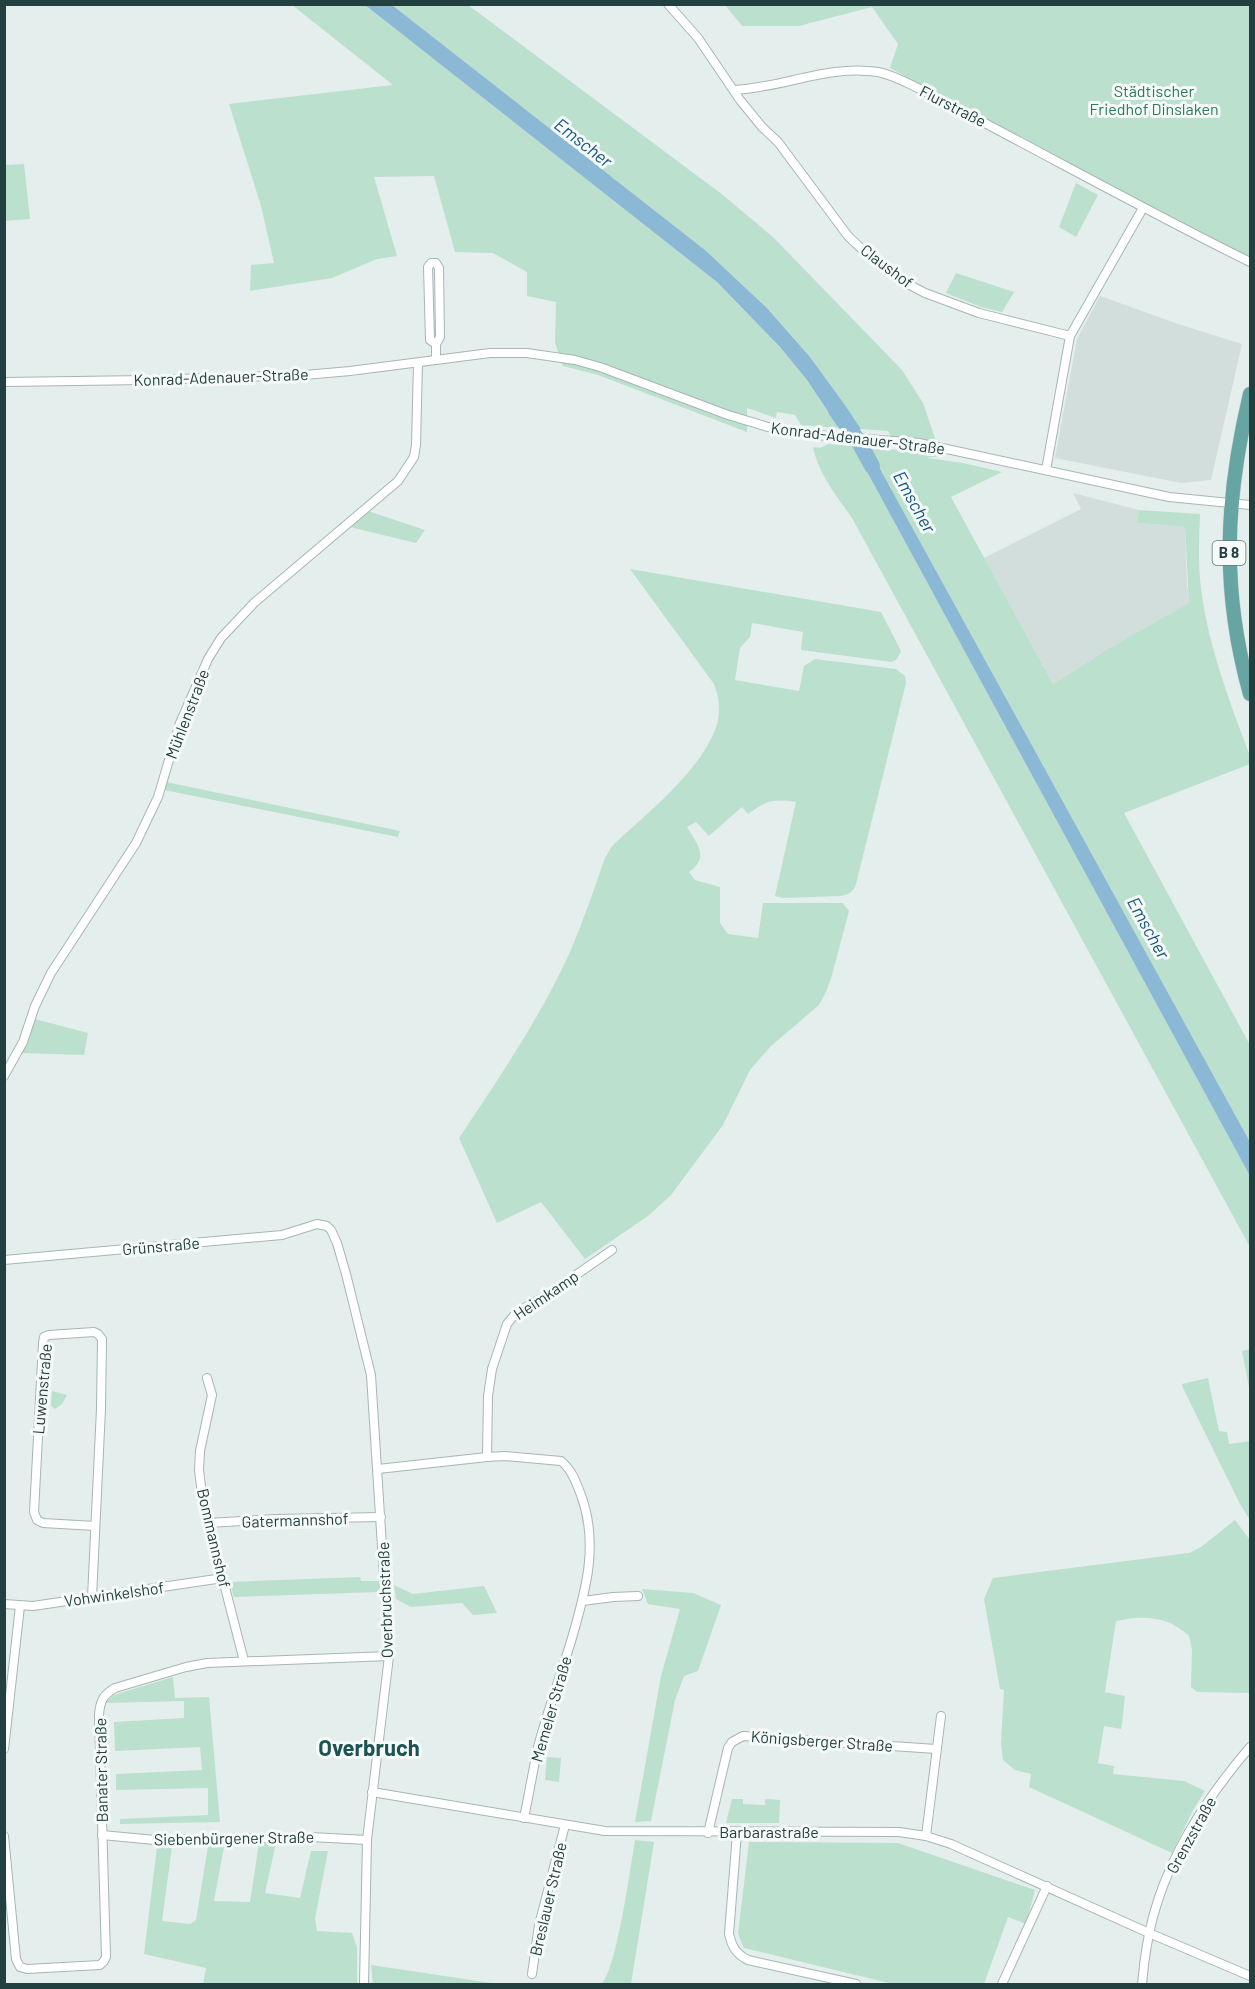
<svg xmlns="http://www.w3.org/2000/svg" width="1255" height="1989" font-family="Barlow,sans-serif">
	<rect width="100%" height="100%" fill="#e4eeec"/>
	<g fill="#d2dedb">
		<polygon points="1100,296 1178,324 1242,344 1211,480 1181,483 1055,458 1077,339"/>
		<polygon points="1073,493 1139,510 1137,523 1185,527 1187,585 1190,603 1111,647 1053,684 984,558 1081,509"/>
	</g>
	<g fill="#bce0ce">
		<polygon points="292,5 365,5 717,282 780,347 807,380 839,428 801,425 795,415 777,412 776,418 747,408 747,432 598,375 563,366 555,343 556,302 527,296 527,272 493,253 455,252 434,176 374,177 397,256 377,259 332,278 250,291 251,265 274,263 261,206 229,104 393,85"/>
		<path d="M 392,5 L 468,5 L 723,195 L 774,238 L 902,370 L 923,403 L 941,456 L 927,458 L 963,463 L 1002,472 L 951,497 L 1053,684 L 1111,647 L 1189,603 L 1185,527 L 1137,523 L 1139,510 L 1200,514 C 1199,539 1198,564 1201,588 C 1208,646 1230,702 1250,756 L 1250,764 L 1124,813 L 1250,1045 L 1250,1142 L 868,447 L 899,450 L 888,431 L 861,429 L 845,405 L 810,357 L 766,307 L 705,250 Z"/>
		<polygon points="725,5 1250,5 1250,259 890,68 898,44 872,7 799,26 742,26"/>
		<polygon points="24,164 30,219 5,221 5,165"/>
		<polygon points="1076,183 1098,195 1076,237 1059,227"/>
		<polygon points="956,273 1014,292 1002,312 981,307 946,293"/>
		<path d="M 828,444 L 853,446 L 1250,1176 L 1250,1247 L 852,518 C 837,497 818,473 813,447 L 820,448 Z"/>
		<polygon points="368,511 425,530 416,543 350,527"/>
		<path d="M 630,569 L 881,612 L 901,651 L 897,659 L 892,662 L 801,650 L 803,632 L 752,623 L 750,637 L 740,648 L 735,680 L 799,691 L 804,666 L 815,659 L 896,669 L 905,676 L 906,683 L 856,884 C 853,892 850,894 841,896 L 783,898 L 775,896 L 796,802 C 772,799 768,800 748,814 L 742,807 L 709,836 L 696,822 L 687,827 C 697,844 710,857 689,872 L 695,880 L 720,887 L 720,923 L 728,934 L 758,938 L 763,903 L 843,903 L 849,911 L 832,975 L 826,992 L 819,1005 L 771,1046 L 750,1070 L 723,1125 L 671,1195 L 648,1216 L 585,1259 L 541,1202 L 497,1223 L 459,1138 C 499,1078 540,1018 570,952 C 583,922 594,889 605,858 L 612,846 C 644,816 693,777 712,737 C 721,720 721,701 714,684 Z"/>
		<polygon points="166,782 400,831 398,837 164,790"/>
		<polygon points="35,1019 88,1033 84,1055 21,1053"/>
		<polygon points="1250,1349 1250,1392 1242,1351"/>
		<polygon points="1208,1378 1219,1431 1227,1432 1229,1444 1250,1441 1250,1520 1240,1504 1183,1388 1182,1384"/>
		<polygon points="52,1391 67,1395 62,1404 55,1409 51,1406"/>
		<path d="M 1235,1520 L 1250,1540 L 1250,1693 L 1197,1692 L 1191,1687 L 1192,1649 L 1189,1636 C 1168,1616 1143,1615 1116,1621 L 1105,1692 L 1125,1696 L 1122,1724 L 1121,1729 L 1104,1726 L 1098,1763 L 1114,1766 L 1113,1774 L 1184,1781 L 1205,1791 L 1193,1810 L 1172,1853 L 1029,1787 L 1031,1774 L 1015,1770 L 1003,1760 L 1001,1743 L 1004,1690 L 1000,1689 L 984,1599 L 993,1578 L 1189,1553 L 1201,1547 Z"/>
		<polygon points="360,1577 361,1581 379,1581 379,1592 234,1597 230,1582"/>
		<polygon points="394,1585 413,1594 484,1586 497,1613 473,1615 462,1603 411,1607 396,1599"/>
		<polygon points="642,1589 693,1593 721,1605 698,1671 684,1676 675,1700 651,1821 635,1822 661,1676 680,1609 648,1604"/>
		<polygon points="173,1677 175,1698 209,1697 220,1822 120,1824 120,1819 208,1815 208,1788 116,1790 116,1774 202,1770 200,1747 115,1751 114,1722 184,1718 184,1701 105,1703 114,1695"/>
		<polygon points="547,1757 561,1758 559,1782 545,1780"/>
		<polygon points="732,1799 743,1799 743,1804 765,1805 765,1799 780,1800 779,1823 726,1823"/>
		<path d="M 635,1840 L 654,1842 L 631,1984 L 601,1984 C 616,1974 631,1864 635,1840 Z"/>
		<polygon points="749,1842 898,1843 1035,1890 1026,1924 1008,1917 984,1984 893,1984 744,1948 738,1934"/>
		<polygon points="259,1843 276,1843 265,1893 300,1898 311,1851 328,1851 315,1918 317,1931 352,1933 357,1947 357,1984 203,1984 206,1968 144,1954 157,1847 172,1847 162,1921 190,1924 196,1920 208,1846 224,1847 214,1901 250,1902"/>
		<polygon points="371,1965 498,1984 373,1984"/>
	</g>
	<g fill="#8ab8d5">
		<polygon points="365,5 392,5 705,250 766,307 810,357 845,405 861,429 839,428 807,380 780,347 717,282"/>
		<polygon points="853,446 868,447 1250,1142 1250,1176"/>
	</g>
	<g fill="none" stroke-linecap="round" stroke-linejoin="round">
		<polyline stroke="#8ab8d5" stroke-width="16" points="836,410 859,442 872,466"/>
		<g stroke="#a6b6b5" stroke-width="10">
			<g id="minor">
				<polyline points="668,4 698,38 740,100 762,127 778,142 848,236 868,255 906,283 925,293 979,313 1070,336"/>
				<path d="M 734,90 C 782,88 829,64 878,72 C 894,75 909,84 924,91 C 948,104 972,116 996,129 C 1081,174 1165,220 1250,262"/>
				<polyline points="436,344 430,340 428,267 431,263 436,263 439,268 440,337 436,344 436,360"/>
				<polyline points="4,382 146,380 305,375 350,371 490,353 527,353 575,360 600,367 728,415 768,427 816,435 919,443 1169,497 1250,505"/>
				<polyline points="1046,470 1070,336 1143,208"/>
				<polyline points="4,1076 23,1042 35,1006 51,973 136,843 158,797 180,723 208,659 221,638 254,603 398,481 414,457 416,445 418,363"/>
				<polyline points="4,1260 282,1235 317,1224 327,1226 331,1230 337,1243 346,1274 371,1375 389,1656 367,1840 364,1984"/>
				<polyline points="207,1378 212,1395 200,1451 199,1470 203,1502 244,1661"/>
				<polyline points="487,1457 488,1396 492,1369 507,1324 517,1312 547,1295 612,1250"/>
				<path d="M 378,1469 L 487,1457 L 505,1456 L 561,1461 C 572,1470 576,1482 581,1495 C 599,1544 586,1590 572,1638 C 561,1674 548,1710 538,1747 C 533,1770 529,1794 524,1818"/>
				<polyline points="208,1523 276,1519 381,1517"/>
				<polyline points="92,1597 101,1409 102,1339 98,1334 94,1332 49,1335 44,1337 43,1343 34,1512 37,1520 43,1523 95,1526"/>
				<polyline points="583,1601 613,1597 638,1596"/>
				<polyline points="4,1604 33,1606 223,1578"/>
				<polyline points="4,1749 20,1606"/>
				<polyline points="372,1792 605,1831 899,1832 926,1836 951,1844 1149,1933 1250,1976"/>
				<polyline points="708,1833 728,1748 732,1742 743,1736 936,1749"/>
				<path d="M 737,1833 L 729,1934 C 732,1947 736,1954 748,1960 L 856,1984"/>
				<polyline points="102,1835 155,1840 311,1837 367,1840"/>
				<path d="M 4,1836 L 16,1959 L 20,1967 L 27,1969 L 100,1965 L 104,1961 L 106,1957 L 99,1715 C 100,1701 103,1695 115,1688 L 186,1667 L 207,1663 L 389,1656"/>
				<polyline points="926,1836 941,1716"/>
				<polyline points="532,1974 539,1925 565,1825"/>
				<polyline points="1002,1984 1047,1886"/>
				<path d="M 1142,1984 C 1144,1962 1147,1939 1153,1917 C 1170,1853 1208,1796 1250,1747"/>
			</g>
		</g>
		<g stroke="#c1cac9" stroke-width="15">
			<path id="primary" d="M 1250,394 C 1225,499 1221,590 1250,694"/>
		</g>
		<use href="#minor" stroke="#fff" stroke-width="8"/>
		<use href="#primary" stroke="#67a5a3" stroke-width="14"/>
	</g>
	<g text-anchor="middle" stroke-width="6" stroke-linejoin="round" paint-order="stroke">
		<rect fill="#f5faf9" stroke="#617877" stroke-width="1.5" x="1212.5" y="541" width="33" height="24" rx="4.5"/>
		<g font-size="15" font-weight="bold" fill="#22403f">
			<text x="1229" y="558">B 8</text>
		</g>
		<g font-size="16" fill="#2b795b" stroke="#f5faf9">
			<text x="1154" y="97">Städtischer<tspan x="1154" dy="18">Friedhof Dinslaken</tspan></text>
		</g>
		<g font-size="16" fill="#22403f" stroke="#f5faf9">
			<text transform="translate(953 106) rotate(27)" y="6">Flurstraße</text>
			<text transform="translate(887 266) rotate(37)" y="6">Claushof</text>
			<text transform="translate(221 377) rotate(-2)" y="6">Konrad-Adenauer-Straße</text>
			<text transform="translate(858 438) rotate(7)" y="6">Konrad-Adenauer-Straße</text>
			<text transform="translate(187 714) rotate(-69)" y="6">Mühlenstraße</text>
			<text transform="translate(161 1246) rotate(-5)" y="6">Grünstraße</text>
			<text transform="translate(546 1295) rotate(-34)" y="6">Heimkamp</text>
			<text transform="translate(42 1389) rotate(-85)" y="6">Luwenstraße</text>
			<text transform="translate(295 1520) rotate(-2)" y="6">Gatermannshof</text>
			<text transform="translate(214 1538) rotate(77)" y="6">Bommannshof</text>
			<text transform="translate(114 1594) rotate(-8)" y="6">Vohwinkelshof</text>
			<text transform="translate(385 1600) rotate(-92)" y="6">Overbruchstraße</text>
			<text transform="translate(551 1709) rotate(-74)" y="6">Memeler Straße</text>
			<text transform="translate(822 1741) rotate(4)" y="6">Königsberger Straße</text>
			<text transform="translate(101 1770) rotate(-91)" y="6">Banater Straße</text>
			<text x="769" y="1838">Barbarastraße</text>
			<text transform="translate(1191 1835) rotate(-61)" y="6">Grenzstraße</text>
			<text transform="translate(234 1838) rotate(-1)" y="6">Siebenbürgener Straße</text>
			<text transform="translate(548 1899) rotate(-77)" y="6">Breslauer Straße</text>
		</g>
		<g font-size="18" font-style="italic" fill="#19577f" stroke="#f5faf9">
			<text transform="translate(583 143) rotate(38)" y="6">Emscher</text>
			<text transform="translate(914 502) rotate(61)" y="6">Emscher</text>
			<text transform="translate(1148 928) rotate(61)" y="6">Emscher</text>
		</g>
		<g font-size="22" font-weight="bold" fill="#1d5453" stroke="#f5faf9">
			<text x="369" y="1756">Overbruch</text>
		</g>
	</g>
	<rect width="1255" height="1989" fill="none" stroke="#22403f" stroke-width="12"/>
</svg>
